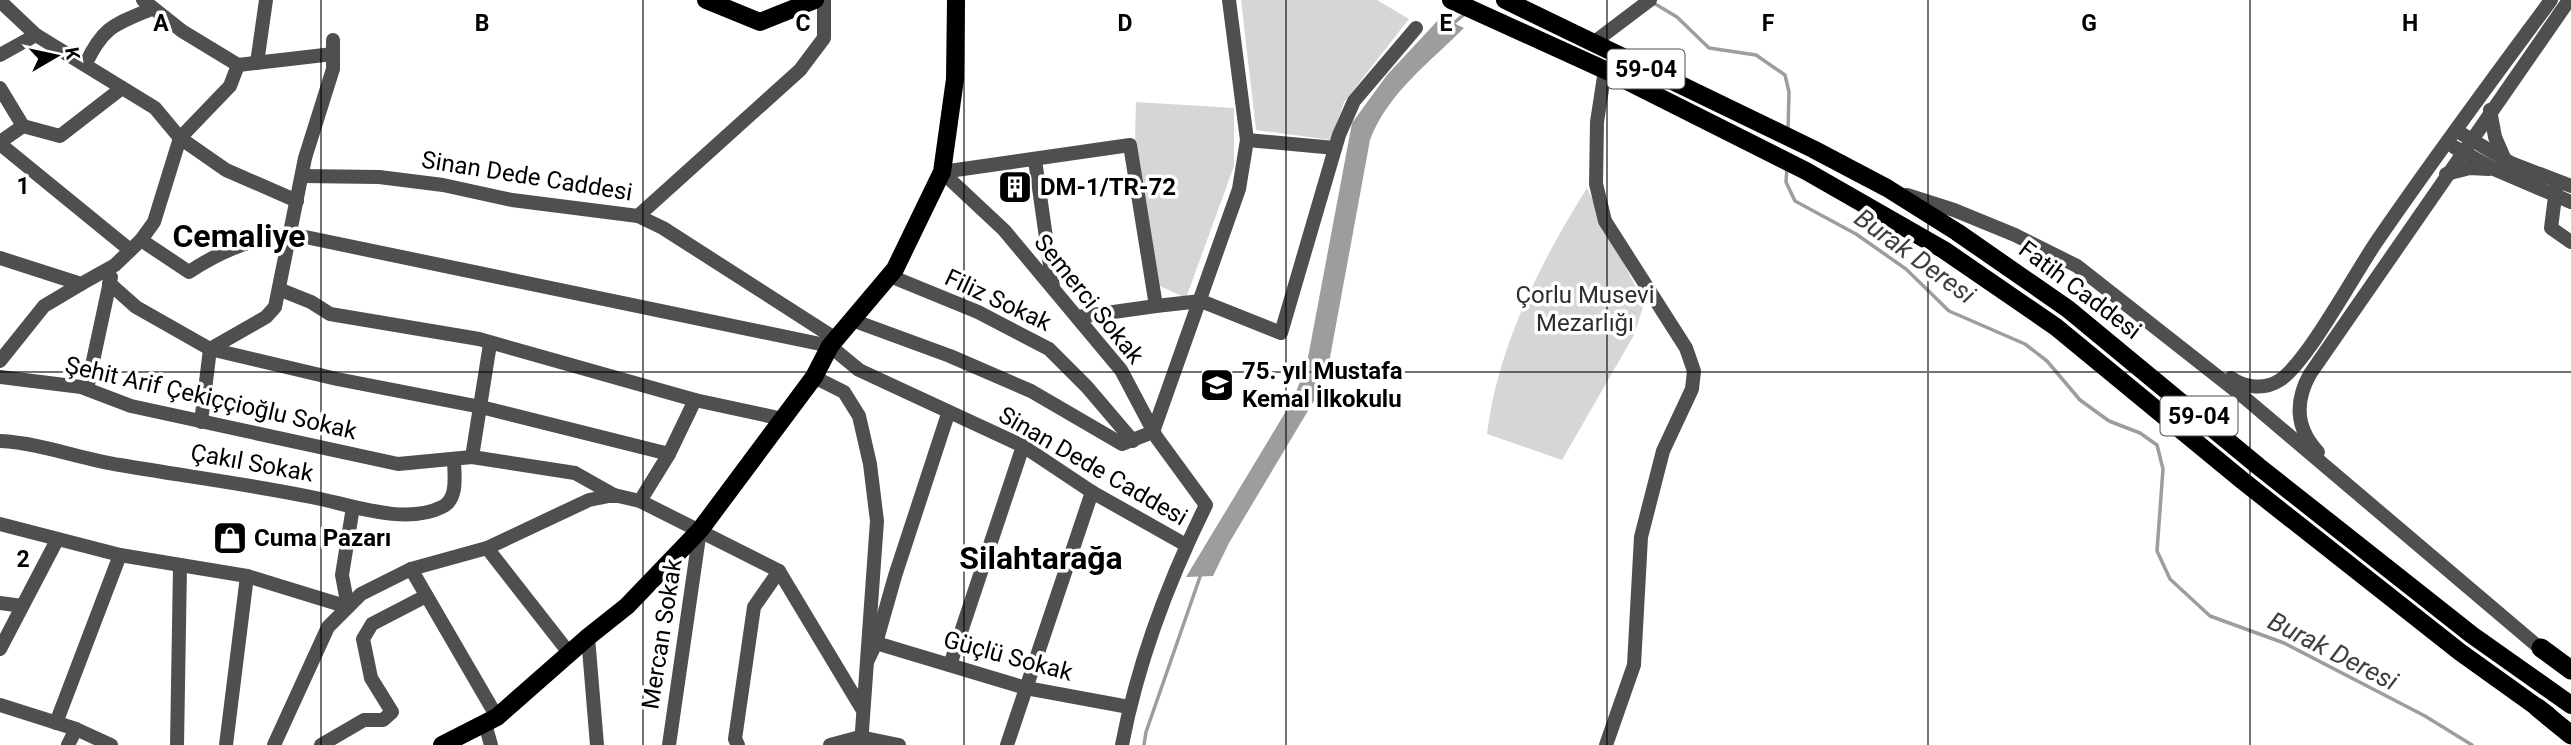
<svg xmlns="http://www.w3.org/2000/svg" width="2571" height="745" font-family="Roboto,sans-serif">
	<rect width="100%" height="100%" fill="#fff"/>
	<g fill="#d6d6d6">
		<polygon points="1241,0 1377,0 1409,19 1344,102 1331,140 1256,130"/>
		<polygon points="1136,102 1234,108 1234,166 1186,298 1160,286 1135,140"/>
		<path d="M 1587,188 L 1644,304 L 1634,335 L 1562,460 L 1487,434 C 1497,348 1541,261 1587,188 Z"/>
	</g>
	<path fill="#9d9d9d" d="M 1441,17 L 1464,28 C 1430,62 1387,94 1370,140 L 1329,363 L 1315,399 L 1229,543 L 1213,576 L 1186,577 L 1291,403 L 1306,368 L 1352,123 L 1387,75 Z"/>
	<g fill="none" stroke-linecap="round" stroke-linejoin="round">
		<g stroke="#9d9d9d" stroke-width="3.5">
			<polyline points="1652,2 1677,17 1709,48 1756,55 1785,75 1789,92 1788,130"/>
			<polyline points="1450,26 1466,13"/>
			<polyline points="1787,166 1786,182 1795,201 1856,234 1906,269 1949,311 2025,344 2047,361 2080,400 2109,421 2140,433 2157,445 2163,469 2157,551 2170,579 2210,616 2284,643 2425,716 2472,745"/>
			<polyline points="1144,745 1146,732 1201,574"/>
		</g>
		<g stroke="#4f4f4f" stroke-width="14">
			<polyline points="143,0 182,31 238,65 333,54"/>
			<polyline points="0,1 36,35 155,108 180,138 226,170 297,201"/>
			<polyline points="1593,43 1650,0"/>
			<polyline points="0,55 36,35"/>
			<path d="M 86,63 C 104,26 114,25 151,9"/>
			<polyline points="257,63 266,0"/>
			<polyline points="1605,70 1597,122 1596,184 1605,221 1686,348 1694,371 1692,389 1663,451 1641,537 1634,665 1606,745"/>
			<polyline points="0,88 23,126"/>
			<polyline points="2490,110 2495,137 2505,160"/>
			<polyline points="2462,134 2511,163 2571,186"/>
			<polyline points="1247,140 1335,148"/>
			<polyline points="0,142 23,126 60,136 122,88"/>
			<polyline points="0,144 130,250"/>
			<polyline points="2454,147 2494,169 2571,202"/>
			<polyline points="1035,160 1053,287"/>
			<path d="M 942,172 L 1004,230 L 1121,370 L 1157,438 L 1206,505 C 1168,582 1138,661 1122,745"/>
			<polyline points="942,172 1130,145 1156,306 1078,317"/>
			<polyline points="2446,174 2470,168 2489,169"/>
			<polyline points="302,176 379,177 443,185 512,200 638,216 663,228 836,339"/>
			<polyline points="2556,189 2551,228 2571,242"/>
			<polyline points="1907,195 1954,210 2015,235 2077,266 2245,398 2548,655"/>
			<polyline points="638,216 800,70 824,38 824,0"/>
			<path d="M 141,240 L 189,272 C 219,252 255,237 291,234 L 830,346 L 859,370 L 1023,446 L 1092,492 L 1186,545"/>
			<polyline points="0,258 81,284 115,265 141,240 154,222 180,138 230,86 238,65"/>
			<polyline points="890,276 978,312 1049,349 1087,387 1133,441"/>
			<polyline points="109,283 136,307 210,349 337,379 481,407 669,454"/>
			<polyline points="281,290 311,302 330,314 479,339 695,400 783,419"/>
			<polyline points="1156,306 1201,301 1281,333 1339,135 1354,101 1416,28"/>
			<polyline points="852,320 950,356 1031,391 1122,444 1153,432 1239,189 1247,140 1229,0"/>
			<polyline points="0,361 44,306 81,284"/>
			<polyline points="0,377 81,387 131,406 398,464 472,457 575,473 614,495"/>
			<polyline points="814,377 844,392 859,416 870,464 877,521 861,745"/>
			<path d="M 2231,378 C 2245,388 2265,390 2280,380 C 2308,361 2355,273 2377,241 C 2433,159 2492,80 2551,0"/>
			<polyline points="87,389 111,277"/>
			<polyline points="201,422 210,349 266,317 275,307 305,158 333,69 333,40"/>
			<path d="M 0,441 C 42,443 80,459 120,465 C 184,476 248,484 311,497 C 349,504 404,526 442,507 C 459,499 454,474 454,459"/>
			<path d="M 2318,452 C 2295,428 2295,401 2310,374 L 2569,0"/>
			<polyline points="472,457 490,344"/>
			<polyline points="640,501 669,454 695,400"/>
			<polyline points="0,524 120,555 247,576 348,607 342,575 353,507"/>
			<polyline points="487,548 570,654"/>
			<polyline points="411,569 497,717"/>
			<polyline points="0,603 22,606"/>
			<polyline points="588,637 597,745"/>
			<polyline points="876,643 1026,688 1129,707"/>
			<polyline points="0,649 57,540"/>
			<polyline points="867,662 876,643 895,576 948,414"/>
			<polyline points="950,665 1023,446"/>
			<polyline points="0,705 76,729 111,745"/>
			<polyline points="56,723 120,555"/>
			<polyline points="485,724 491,745"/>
			<polyline points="68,745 76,729"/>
			<polyline points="177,745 180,567"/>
			<polyline points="226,745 247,576"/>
			<polyline points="274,745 328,627 361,594 411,569 487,548 589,500 614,495 640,501 779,571 862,709"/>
			<polyline points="321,745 364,720 383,720 392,712 371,678 363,639 372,624 426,596"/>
			<polyline points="669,745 700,530"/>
			<polyline points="738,745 735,739 754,607 779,571"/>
			<polyline points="830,745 860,737 899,745"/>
			<polyline points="1007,745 1092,492"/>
		</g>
		<g stroke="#000" stroke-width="18">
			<polyline points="706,0 760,22 815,0"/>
			<polyline points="1451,0 1605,70 1806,171 1944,250 2056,327 2243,481 2460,652 2548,715"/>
			<polyline points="1505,0 1813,149 1887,188 1957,232 2068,309 2258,466 2472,635 2571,705"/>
			<polyline points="442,745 497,717 588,637 627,606 700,530 814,377 830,346 895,269 942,172 955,79 956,0"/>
		</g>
		<g stroke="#000" stroke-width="19">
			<polyline points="2541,648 2571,670"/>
			<polyline points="2538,708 2571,735"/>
		</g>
	</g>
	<path fill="none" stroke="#000" stroke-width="2" stroke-opacity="0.55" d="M 321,0 L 321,745M 643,0 L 643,745M 964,0 L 964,745M 1286,0 L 1286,745M 1607,0 L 1607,745M 1928,0 L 1928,745M 2250,0 L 2250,745M 0,372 L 2571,372"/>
	<defs>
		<g id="building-square" transform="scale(1.75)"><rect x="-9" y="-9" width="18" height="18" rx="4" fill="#000" stroke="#fff"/><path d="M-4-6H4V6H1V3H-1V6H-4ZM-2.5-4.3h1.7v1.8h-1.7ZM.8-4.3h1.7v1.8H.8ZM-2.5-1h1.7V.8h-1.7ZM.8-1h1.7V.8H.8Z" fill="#fff"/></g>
		<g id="school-square" transform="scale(1.75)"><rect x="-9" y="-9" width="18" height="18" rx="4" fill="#000" stroke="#fff"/><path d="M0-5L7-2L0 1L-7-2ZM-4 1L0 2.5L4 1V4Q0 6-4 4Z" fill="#fff"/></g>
		<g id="shop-square" transform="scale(1.75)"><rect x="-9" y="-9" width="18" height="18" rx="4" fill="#000" stroke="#fff"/><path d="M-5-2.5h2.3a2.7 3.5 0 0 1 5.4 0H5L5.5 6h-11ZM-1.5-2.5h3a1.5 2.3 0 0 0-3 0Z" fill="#fff"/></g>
	</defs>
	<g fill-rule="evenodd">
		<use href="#building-square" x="1015" y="187"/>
		<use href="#school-square" x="1217" y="385"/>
		<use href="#shop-square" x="230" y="538"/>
	</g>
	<g text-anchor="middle" stroke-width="7" stroke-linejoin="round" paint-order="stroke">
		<g fill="#fff" stroke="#4c4c4c" stroke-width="2">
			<rect x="1607.5" y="49.5" width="77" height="39" rx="5"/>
			<rect x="2160.5" y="396.5" width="77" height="39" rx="5"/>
		</g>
		<g font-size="23" font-weight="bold" fill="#000">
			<text x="1646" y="77">59-04</text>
			<text x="2199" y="424">59-04</text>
		</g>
		<g font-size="24" fill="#000" stroke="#fff">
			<text transform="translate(527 176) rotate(9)" y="8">Sinan Dede Caddesi</text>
			<text transform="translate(2080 290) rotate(37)" y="8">Fatih Caddesi</text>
			<text transform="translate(1089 299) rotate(51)" y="8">Semerci Sokak</text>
			<text transform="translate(998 300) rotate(25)" y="8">Filiz Sokak</text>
			<text transform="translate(211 398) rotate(13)" y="8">Şehit Arif Çekiççioğlu Sokak</text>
			<text transform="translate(252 463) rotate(10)" y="8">Çakıl Sokak</text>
			<text transform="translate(1093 466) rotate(30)" y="8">Sinan Dede Caddesi</text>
			<text transform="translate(662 634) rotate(-81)" y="8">Mercan Sokak</text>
			<text transform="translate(1008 656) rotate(15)" y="8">Güçlü Sokak</text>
		</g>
		<g font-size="24" font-weight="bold" fill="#000" stroke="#fff" text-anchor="start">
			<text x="1040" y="195">DM-1/TR-72</text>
			<text x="1242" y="379">75. yıl Mustafa<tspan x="1242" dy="28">Kemal İlkokulu</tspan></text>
			<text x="254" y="546">Cuma Pazarı</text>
		</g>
		<g font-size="24" fill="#2d2d2d" stroke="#fff">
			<text x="1585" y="303">Çorlu Musevi<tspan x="1585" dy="28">Mezarlığı</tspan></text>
		</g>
		<g font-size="26" font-style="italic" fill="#3e3e3e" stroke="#fff">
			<text transform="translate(1915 256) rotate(36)" y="9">Burak Deresi</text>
			<text transform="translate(2333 651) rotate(27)" y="9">Burak Deresi</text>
		</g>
		<g font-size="32" font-weight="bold" fill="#000" stroke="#fff">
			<text x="239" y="247">Cemaliye</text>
			<text x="1041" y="569">Silahtarağa</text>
		</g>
	</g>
	<g font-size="23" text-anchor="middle" font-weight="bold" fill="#000" stroke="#fff" stroke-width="7" stroke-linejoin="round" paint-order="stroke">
		<text x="161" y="31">A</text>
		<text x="482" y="31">B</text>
		<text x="803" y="31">C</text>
		<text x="1125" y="31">D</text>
		<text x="1446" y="31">E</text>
		<text x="1768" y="31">F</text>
		<text x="2089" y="31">G</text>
		<text x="2410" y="31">H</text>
		<text x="23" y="194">1</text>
		<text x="23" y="567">2</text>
	</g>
	<g transform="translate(56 56) rotate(81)" stroke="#ffffff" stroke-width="5" paint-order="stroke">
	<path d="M0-5L12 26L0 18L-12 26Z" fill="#000000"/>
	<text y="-10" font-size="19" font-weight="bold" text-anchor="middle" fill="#000000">K</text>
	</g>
</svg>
